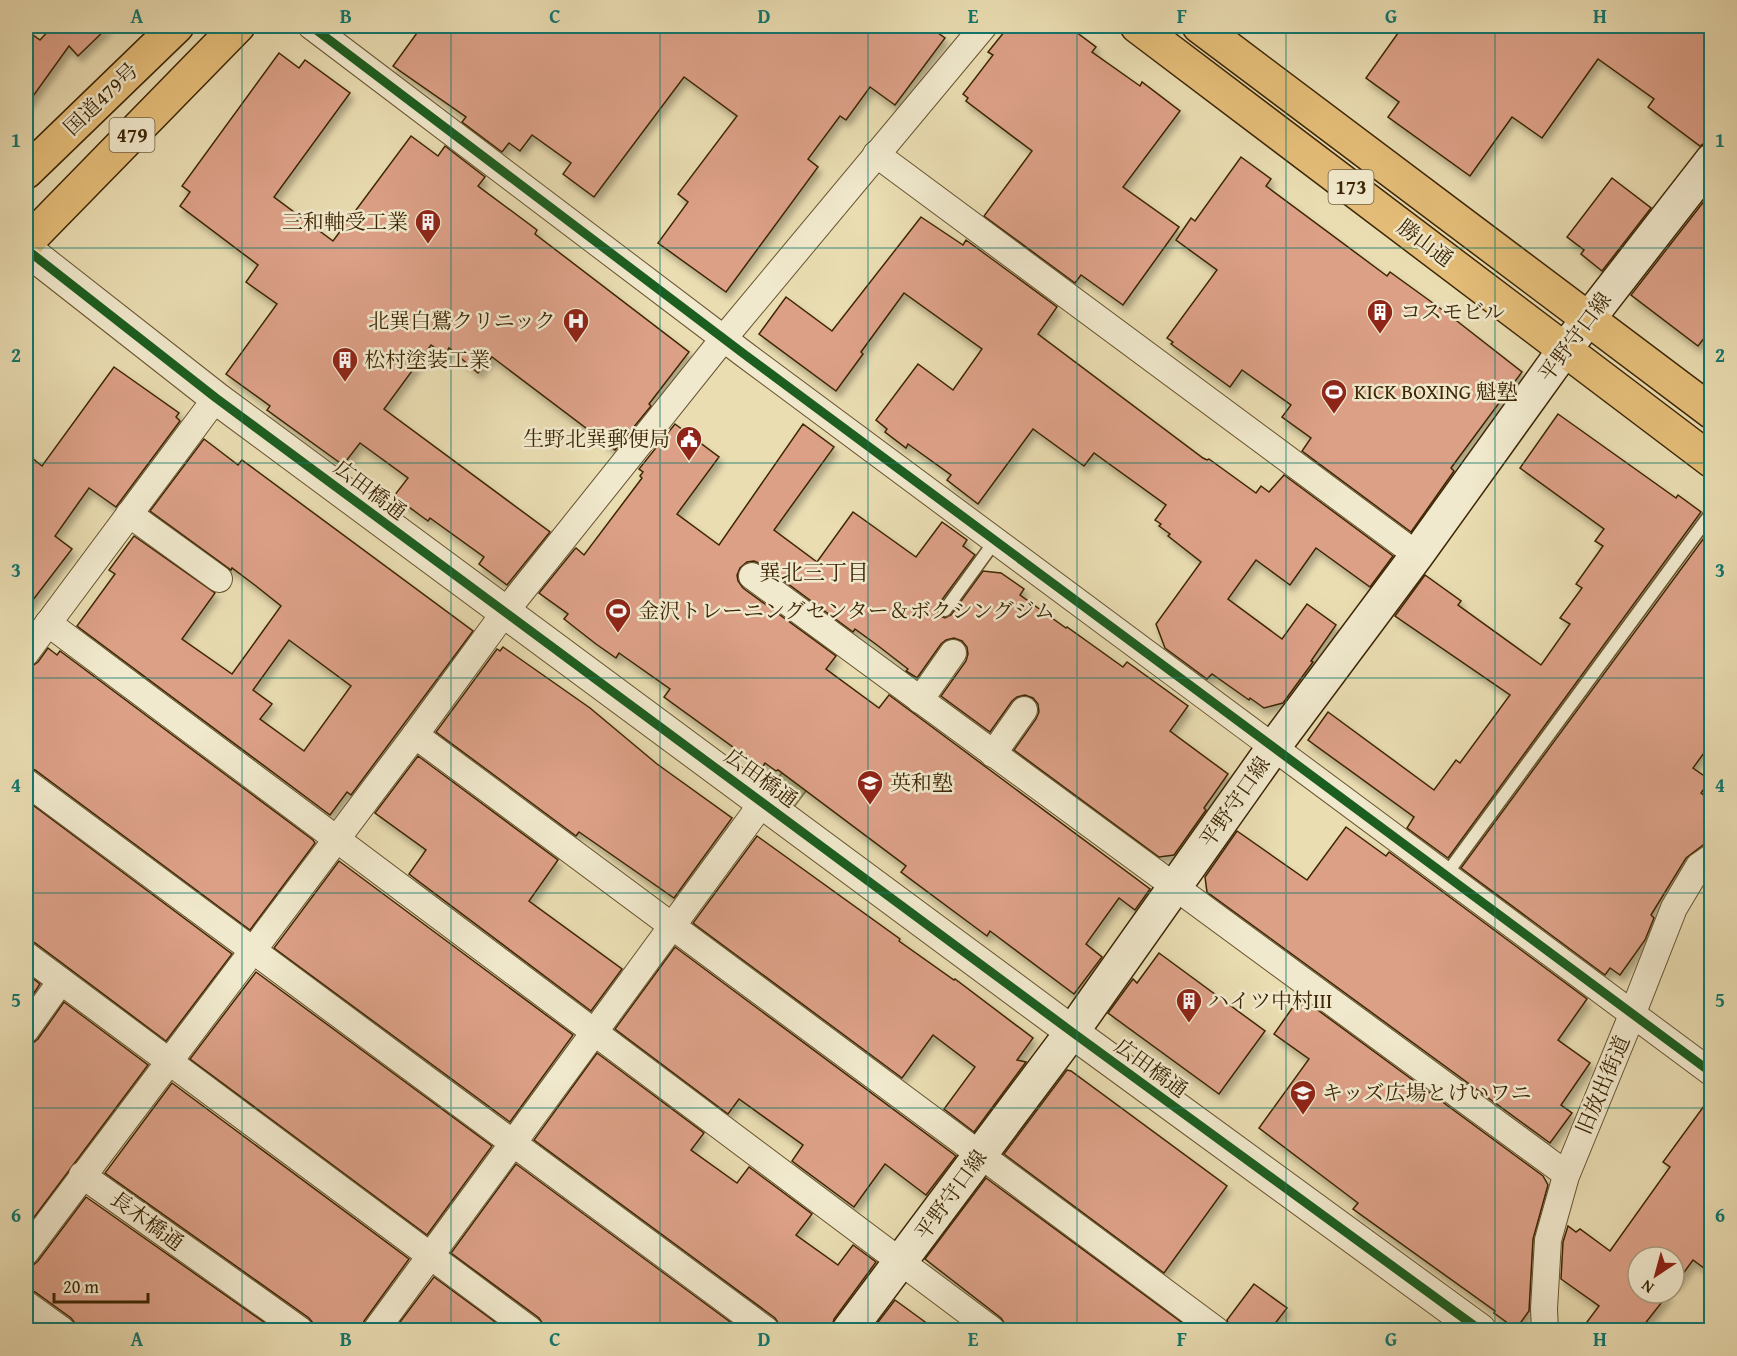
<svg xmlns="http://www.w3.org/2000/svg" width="1737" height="1356" font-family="'Gentium Book Plus','Noto Serif JP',serif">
	<defs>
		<filter id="shadow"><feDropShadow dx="3.5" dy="6" stdDeviation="3" flood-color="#0004"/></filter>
	</defs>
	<rect width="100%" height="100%" fill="#eaddb2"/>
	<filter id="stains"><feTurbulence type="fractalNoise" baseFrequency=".00333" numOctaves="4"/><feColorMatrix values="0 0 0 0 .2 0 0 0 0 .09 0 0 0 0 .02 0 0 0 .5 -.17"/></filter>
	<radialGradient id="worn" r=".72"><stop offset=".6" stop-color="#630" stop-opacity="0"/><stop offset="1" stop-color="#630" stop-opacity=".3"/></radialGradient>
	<polygon fill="#bcbf88" stroke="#7c7246" stroke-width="1.5" points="820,721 845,739 794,807 770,789"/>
	<g fill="#dca087" stroke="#3d2605" stroke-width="1.5" fill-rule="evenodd" filter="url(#shadow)">
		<polygon points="49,26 109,26 78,56 69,46 26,106 26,30 40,40 51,28"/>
		<polygon points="422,26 928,26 945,38 895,105 870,87 846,120 840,116 808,159 818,167 726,292 658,243 688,202 678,194 737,116 684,77 594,197 563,174 571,163 532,135 520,151 509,143 502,152 462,122 466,117 393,66"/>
		<polygon points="1009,26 1068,26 1096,47 1092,52 1140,86 1142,82 1180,111 1123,187 1179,227 1123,305 1081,275 1075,283 984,216 1032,151 966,101 968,98 963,94 993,55 988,52"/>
		<polygon points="1403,26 1712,26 1712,142 1706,142 1700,146 1648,107 1654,99 1598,59 1542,138 1512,117 1470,176 1388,117 1399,102 1366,78"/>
		<polygon points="279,53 299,68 305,60 350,93 274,197 333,241 411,136 438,156 445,146 485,177 478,186 537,230 535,234 689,352 649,404 651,406 615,450 492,357 478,373 449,348 445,355 431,345 384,409 550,532 507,585 479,564 484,557 430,518 428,521 394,496 408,478 360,443 343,465 267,410 270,406 226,374 277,304 246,282 258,265 180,206 190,192 182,186"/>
		<polygon points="1241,157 1271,179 1266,186 1387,276 1390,272 1448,314 1522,372 1451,468 1454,471 1411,532 1302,451 1311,438 1282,417 1291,405 1242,370 1230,387 1171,344 1173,342 1167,338 1217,270 1176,240 1191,218 1195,221"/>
		<polygon points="1612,178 1651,208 1602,271 1581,254 1584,250 1567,237"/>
		<polygon points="1712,191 1712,328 1698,346 1631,295"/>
		<polygon points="921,217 963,245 966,240 1057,307 1038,334 1203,458 1207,460 1209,459 1256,493 1261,486 1269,492 1284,475 1393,556 1370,587 1316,548 1290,585 1256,560 1228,599 1282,639 1307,604 1336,625 1311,661 1313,662 1283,703 1264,708 1250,698 1249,700 1212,674 1207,679 1165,648 1156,624 1201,562 1168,536 1170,534 1159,526 1161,524 1155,520 1166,505 1094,453 1084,466 1033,429 978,504 947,480 951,475 908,444 906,448 885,432 887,429 876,420 918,364 953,390 982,349 904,293 861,352 863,354 836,391 759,334 786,297 832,331"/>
		<polygon points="114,367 179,413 176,417 180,421 116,507 89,488 55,536 72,549 26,609 26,453 42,466"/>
		<polygon points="1558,414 1676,498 1678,495 1701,512 1448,858 1407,828 1414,817 1308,740 1328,712 1434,790 1456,760 1460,763 1510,695 1395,616 1425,575 1461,601 1458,605 1541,665 1570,624 1560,618 1582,588 1576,584 1603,546 1595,541 1604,529 1520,468"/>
		<polygon points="675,424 719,457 677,514 719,545 803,424 834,447 774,530 817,562 853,512 916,557 942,522 967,540 963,546 975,555 938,605 937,610 940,616 945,618 951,615 983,571 1001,573 1024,589 1020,595 1066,628 1067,627 1123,667 1127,662 1188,706 1170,731 1228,774 1204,808 1206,810 1174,855 1159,857 1014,750 1036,719 1039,712 1038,704 1033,698 1025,695 1017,697 1012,701 990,732 941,696 966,661 968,654 967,647 962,641 954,638 946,640 941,644 917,678 906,671 908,669 877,645 855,629 853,632 761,564 754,561 747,562 740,568 737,575 738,581 743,588 836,656 826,669 879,708 889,695 1150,889 1135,910 1119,898 1086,944 1102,957 1074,994 990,931 987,936 901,872 906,866 778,770 776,771 765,763 762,768 664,697 670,689 619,653 616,658 596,644 564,619 568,614 539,593 574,550 576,548 584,555 642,478 640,476 643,472 639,469"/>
		<path d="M 204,439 L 238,465 L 242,460 L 473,631 L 351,795 L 347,792 L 330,815 L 77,626 L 115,574 L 109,570 L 134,536 L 215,593 L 182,639 L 232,674 L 281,606 L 256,586 L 232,568 L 231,570 L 150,511 ZM 289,640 L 351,686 L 304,751 L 260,719 L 272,704 L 253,690 Z"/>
		<polygon points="1712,527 1712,742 1693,768 1710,780 1701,793 1712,801 1712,834 1703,845 1686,858 1651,915 1654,918 1645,940 1620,975 1610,968 1605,975 1461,868"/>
		<polygon points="503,647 590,708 657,764 732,818 674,898 579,832 576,836 436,732 497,649 500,651"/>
		<polygon points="48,648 57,655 60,651 313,840 315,843 250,930 35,770 26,767 26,668 32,666 38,662"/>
		<polygon points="418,756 558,860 529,901 622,969 591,1011 409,874 426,850 375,813"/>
		<polygon points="26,800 232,954 166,1041 35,943 26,940"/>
		<polygon points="1346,827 1386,856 1389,852 1587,999 1558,1040 1590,1063 1561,1105 1572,1113 1550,1143 1207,892 1205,877 1237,831 1307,880"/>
		<polygon points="757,836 900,939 899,941 954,980 955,979 1033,1038 1017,1060 1026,1062 974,1132 944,1109 975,1067 933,1035 902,1078 693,923"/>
		<polygon points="339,861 573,1035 510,1122 274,948"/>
		<polygon points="675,947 956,1156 926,1195 885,1164 854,1207 792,1161 803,1145 739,1099 728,1114 615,1029"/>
		<polygon points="1159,953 1265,1031 1219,1094 1108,1013 1133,979 1137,983"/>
		<polygon points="256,972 492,1146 427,1235 190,1059"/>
		<polygon points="26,973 40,984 26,1005"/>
		<polygon points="1300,997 1543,1176 1548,1185 1533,1239 1529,1311 1516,1329 1494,1313 1495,1311 1353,1209 1358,1203 1259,1128 1309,1059 1274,1034"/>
		<polygon points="64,1002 148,1065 26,1228 26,1045 33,1043 38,1039"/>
		<polygon points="597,1053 704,1133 691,1150 737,1183 749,1167 812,1214 796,1235 838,1265 853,1245 876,1262 834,1319 831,1330 781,1330 779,1324 775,1318 534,1140"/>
		<polygon points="1067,1070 1071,1071 1227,1186 1164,1273 1004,1154"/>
		<polygon points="172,1083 409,1259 364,1321 361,1330 315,1330 313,1323 309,1318 105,1173"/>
		<polygon points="1712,1095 1712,1274 1693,1260 1674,1286 1674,1257 1638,1257 1638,1293 1669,1293 1640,1330 1581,1330 1599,1306 1561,1279 1563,1242 1568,1226 1576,1232 1580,1229 1610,1251 1670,1167 1663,1162"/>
		<polygon points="516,1164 665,1274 741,1330 545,1330 543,1324 539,1318 451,1253"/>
		<polygon points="986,1178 1192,1330 1007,1330 1005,1324 1001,1318 925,1259"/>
		<polygon points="86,1197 275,1330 77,1330 75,1323 71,1318 35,1292 26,1289 26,1267 32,1266 38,1261"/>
		<polygon points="434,1277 506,1330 394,1330"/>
		<polygon points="1254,1284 1287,1308 1270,1330 1231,1330 1227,1320"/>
		<polygon points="895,1300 936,1330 872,1330"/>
	</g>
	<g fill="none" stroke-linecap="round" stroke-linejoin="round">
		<g stroke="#685430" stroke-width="15">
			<g id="service">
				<polyline points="945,610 995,541"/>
				<polyline points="1445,876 1712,512"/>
			</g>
		</g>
		<g stroke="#685430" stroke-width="28">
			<g id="minor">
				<polyline points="311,26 744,354 1712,1073"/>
				<polyline points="876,154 1417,555"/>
				<polyline points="129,514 219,579"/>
				<polyline points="752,576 1566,1174"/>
				<polyline points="48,623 992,1330"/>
				<polyline points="26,653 216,398"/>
				<polyline points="920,700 953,653"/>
				<polyline points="415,735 1216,1330"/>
				<polyline points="993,754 1024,710"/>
				<path d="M 26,782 C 271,966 520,1147 766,1330"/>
				<polyline points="26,955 530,1330"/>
				<polyline points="26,1030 61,981"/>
				<polyline points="82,1175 300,1330"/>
				<polyline points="26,1252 415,735 505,612 724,338 984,26"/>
				<polyline points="26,1304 62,1330"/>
				<polyline points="376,1330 763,802"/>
				<polyline points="1545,1330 1544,1309 1548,1240 1566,1176 1632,1015 1674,908 1699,866 1712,857"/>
			</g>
		</g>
		<g stroke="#685430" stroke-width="34">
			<polyline id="tertiary" points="26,249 216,398 1072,1032 1480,1330"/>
		</g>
		<g stroke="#3d2605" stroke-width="36">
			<polyline id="secondary" points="849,1330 1072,1032 1273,748 1417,555 1565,349 1712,160"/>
		</g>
		<g stroke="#3d2605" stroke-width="36">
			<g id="primary">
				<polyline points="1137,26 1712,461"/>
				<polyline points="1199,26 1712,412"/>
			</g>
		</g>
		<g stroke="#3d2605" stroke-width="36">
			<g id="trunk">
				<polyline points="26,172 177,26"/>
				<polyline points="26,243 238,26"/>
			</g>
		</g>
		<use href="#service" stroke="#f1e9cd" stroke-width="12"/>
		<use href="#minor" stroke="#f1e9cd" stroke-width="26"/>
		<use href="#tertiary" stroke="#f1e9cd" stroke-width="32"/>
		<use href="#secondary" stroke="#f1e9cd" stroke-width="33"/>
		<use href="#primary" stroke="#e5be79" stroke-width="33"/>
		<use href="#trunk" stroke="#e5be79" stroke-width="33"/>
		<g stroke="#f1e9cd" stroke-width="13">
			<g id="cycleway">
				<polyline points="311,26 744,354 1712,1073"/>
				<polyline points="26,249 216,398 1072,1032 1480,1330"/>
			</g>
		</g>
		<use href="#cycleway" stroke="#1b5e20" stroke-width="9"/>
	</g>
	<path fill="none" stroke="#0f766e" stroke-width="1.5" stroke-opacity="0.55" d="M 242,26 L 242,1330M 451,26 L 451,1330M 660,26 L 660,1330M 868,26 L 868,1330M 1077,26 L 1077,1330M 1286,26 L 1286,1330M 1495,26 L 1495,1330M 26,248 L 1712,248M 26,463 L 1712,463M 26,678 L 1712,678M 26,893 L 1712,893M 26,1108 L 1712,1108"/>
	<defs>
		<g id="building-pin" transform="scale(1.35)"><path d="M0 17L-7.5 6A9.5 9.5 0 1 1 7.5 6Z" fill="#8f2418" stroke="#f1e9cd"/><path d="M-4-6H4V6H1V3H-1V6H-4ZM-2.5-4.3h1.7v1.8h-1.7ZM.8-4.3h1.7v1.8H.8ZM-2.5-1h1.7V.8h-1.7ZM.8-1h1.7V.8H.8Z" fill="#fff"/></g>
		<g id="hospital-pin" transform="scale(1.35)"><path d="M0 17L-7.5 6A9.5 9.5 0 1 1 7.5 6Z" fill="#8f2418" stroke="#f1e9cd"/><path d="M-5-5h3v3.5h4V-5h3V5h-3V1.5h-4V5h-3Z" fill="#fff"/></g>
		<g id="stadium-pin" transform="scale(1.35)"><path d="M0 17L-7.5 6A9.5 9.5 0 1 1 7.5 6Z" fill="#8f2418" stroke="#f1e9cd"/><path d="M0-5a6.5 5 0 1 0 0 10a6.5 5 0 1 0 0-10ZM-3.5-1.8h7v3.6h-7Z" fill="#fff"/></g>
		<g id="civic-pin" transform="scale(1.35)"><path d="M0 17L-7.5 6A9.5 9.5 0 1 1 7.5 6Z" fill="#8f2418" stroke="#f1e9cd"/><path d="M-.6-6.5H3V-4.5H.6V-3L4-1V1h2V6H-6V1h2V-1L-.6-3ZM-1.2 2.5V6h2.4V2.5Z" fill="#fff"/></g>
		<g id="school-pin" transform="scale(1.35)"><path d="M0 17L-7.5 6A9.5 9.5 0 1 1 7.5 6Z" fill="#8f2418" stroke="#f1e9cd"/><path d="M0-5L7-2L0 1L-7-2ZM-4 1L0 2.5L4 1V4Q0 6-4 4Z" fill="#fff"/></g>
	</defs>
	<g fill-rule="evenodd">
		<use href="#building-pin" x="428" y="222"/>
		<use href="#building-pin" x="1380" y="312"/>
		<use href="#hospital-pin" x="576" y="321"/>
		<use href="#building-pin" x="345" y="360"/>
		<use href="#stadium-pin" x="1334" y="392"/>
		<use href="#civic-pin" x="689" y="439"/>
		<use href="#stadium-pin" x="618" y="611"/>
		<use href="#school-pin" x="870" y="783"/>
		<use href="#building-pin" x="1189" y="1001"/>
		<use href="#school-pin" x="1303" y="1093"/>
	</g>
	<g text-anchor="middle" stroke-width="5" stroke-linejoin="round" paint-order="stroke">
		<g fill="#f1e9cd" stroke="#736041" stroke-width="1.5">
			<rect x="109.5" y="118" width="45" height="34" rx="4.5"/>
			<rect x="1328.5" y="170" width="45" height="34" rx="4.5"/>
		</g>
		<g font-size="20" font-weight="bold" fill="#3d2605">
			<text x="132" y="142">479</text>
			<text x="1351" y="194">173</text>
		</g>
		<g font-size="21" fill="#3d2605" stroke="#f1e9cd">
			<text transform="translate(101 99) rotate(-44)" y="7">国道479号</text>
			<text transform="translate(1425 243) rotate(37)" y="7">勝山通</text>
			<text transform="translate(1575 337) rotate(-53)" y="7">平野守口線</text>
			<text transform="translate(370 490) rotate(37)" y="7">広田橋通</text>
			<text transform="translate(761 778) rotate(36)" y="7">広田橋通</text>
			<text transform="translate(1235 802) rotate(-55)" y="7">平野守口線</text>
			<text transform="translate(1151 1068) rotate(36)" y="7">広田橋通</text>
			<text transform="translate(1603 1085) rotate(-67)" y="7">旧放出街道</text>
			<text transform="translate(951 1195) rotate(-54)" y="7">平野守口線</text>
			<text transform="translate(147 1221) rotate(36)" y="7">長木橋通</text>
		</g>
		<g font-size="21" fill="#3d2605" stroke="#f1e9cd" text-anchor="start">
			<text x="408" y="229" text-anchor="end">三和軸受工業</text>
			<text x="1400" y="319">コスモビル</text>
			<text x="556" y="328" text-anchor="end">北巽白鷲クリニック</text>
			<text x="364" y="367">松村塗装工業</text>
			<text x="1354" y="399">KICK BOXING 魁塾</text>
			<text x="670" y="446" text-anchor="end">生野北巽郵便局</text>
			<text x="638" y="618">金沢トレーニングセンター＆ボクシングジム</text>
			<text x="890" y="790">英和塾</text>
			<text x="1208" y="1008">ハイツ中村Ⅲ</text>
			<text x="1322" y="1100">キッズ広場とけいワニ</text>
		</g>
		<g font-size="22" fill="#3d2605" stroke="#f1e9cd">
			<text x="814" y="580">巽北三丁目</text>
		</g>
	</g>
	<rect width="1737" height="1356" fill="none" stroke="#eaddb2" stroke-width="66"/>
	<g transform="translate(1656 1275) rotate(216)"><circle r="28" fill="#f1e9cd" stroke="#a99b7d" stroke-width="1.5"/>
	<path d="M0-4.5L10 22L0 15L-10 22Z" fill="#8f2418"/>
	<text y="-9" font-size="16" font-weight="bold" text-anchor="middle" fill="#3d2605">N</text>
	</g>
	<path d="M54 1293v9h94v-9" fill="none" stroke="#3d2605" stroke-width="3"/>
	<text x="63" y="1293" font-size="18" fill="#3d2605" stroke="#f1e9cd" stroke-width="4.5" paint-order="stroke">20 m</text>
	<rect x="33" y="33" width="1671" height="1290" fill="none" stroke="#0f766e" stroke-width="2"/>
	<g font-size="20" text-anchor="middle" font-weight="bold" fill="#0f766e">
		<text x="137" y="23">A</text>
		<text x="346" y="23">B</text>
		<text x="555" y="23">C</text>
		<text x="764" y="23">D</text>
		<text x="973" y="23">E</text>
		<text x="1182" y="23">F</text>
		<text x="1391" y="23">G</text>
		<text x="1600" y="23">H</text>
		<text x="16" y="147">1</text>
		<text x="1720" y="147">1</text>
		<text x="16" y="362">2</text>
		<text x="1720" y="362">2</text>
		<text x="16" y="577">3</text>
		<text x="1720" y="577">3</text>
		<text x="16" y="792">4</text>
		<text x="1720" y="792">4</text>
		<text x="16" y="1007">5</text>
		<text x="1720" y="1007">5</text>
		<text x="16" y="1222">6</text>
		<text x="1720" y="1222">6</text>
		<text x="137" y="1346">A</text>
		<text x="346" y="1346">B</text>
		<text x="555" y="1346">C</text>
		<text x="764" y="1346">D</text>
		<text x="973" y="1346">E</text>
		<text x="1182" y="1346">F</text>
		<text x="1391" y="1346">G</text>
		<text x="1600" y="1346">H</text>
	</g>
	<rect width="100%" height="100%" filter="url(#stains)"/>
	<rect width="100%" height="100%" fill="url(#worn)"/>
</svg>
